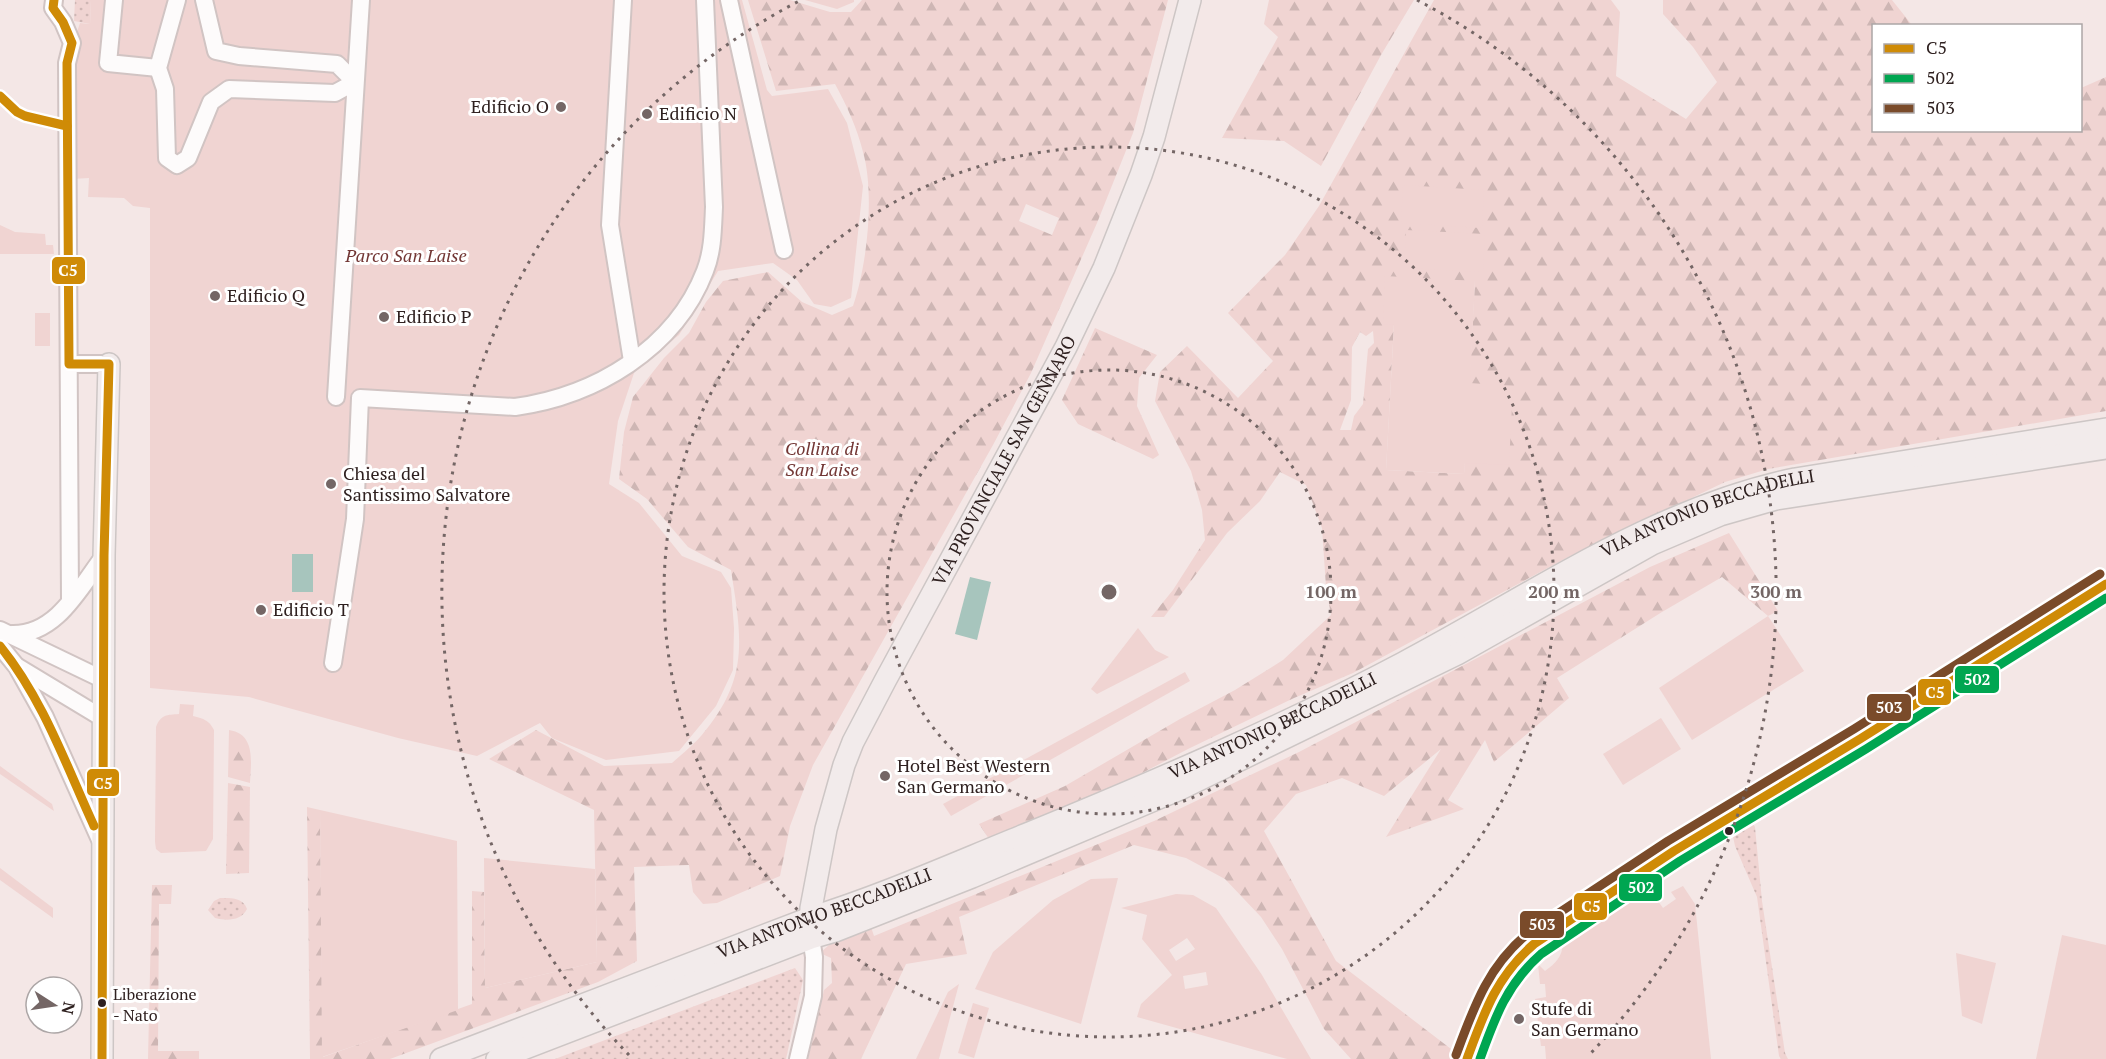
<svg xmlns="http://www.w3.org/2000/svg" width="2106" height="1059" font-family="'PT Serif',serif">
	<defs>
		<pattern id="grass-dots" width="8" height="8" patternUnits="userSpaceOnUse" patternTransform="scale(1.5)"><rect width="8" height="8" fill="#f0d4d2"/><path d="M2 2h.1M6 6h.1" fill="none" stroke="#ceb6b4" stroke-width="1.8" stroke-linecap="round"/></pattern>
		<pattern id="forest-firs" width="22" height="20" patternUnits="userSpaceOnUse" patternTransform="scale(1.5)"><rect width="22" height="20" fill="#f0d4d2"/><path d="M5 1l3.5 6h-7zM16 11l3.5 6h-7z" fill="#ceb6b4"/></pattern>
	</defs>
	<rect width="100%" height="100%" fill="#f4e7e6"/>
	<g fill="url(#grass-dots)">
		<polygon points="75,0 91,0 90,24 74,21"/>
		<polygon points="1748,816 1755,827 1762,901 1785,1053 1788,1059 1781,1059 1779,1056 1757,897 1735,846 1731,827"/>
		<path d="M 220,898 C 230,898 243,897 247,909 C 241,921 227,921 215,918 L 208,910 L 214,901 Z"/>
		<polygon points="795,968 803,980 786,1059 555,1059"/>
	</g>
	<g fill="url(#forest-firs)" fill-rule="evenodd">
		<path d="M 748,0 L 790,0 L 830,12 L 851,12 L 862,0 L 1168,0 L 1133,133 L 1097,223 L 1031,373 L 993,445 L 813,765 L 790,826 L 780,876 L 717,903 L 703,904 L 693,892 L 689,865 L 634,867 L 637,961 L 598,982 L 390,1059 L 310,1059 L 307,807 L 320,810 L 323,1057 L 472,1004 L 472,891 L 484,892 L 485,988 L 597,962 L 594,810 L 489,759 L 536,730 L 604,766 L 672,763 C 683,753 696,743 705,731 C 750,676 741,635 731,570 L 688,547 L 647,499 L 619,479 L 624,432 L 633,397 L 664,358 L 689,333 L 706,302 L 723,281 L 768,272 L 802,302 L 832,315 L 853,306 C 867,266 875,194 863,152 C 857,128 847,106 835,84 L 776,91 ZM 1026,204 L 1059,218 L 1052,235 L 1019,221 Z"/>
		<polygon points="1269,0 1414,0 1381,55 1321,166 1284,141 1222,138 1278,37 1264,24"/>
		<path d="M 1434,0 L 1611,0 L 1620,12 L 1616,76 L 1686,119 L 1717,82 L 1693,47 L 1663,14 L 1663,0 L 1892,0 L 1912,25 L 1874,26 L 1874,130 L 2080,130 L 2081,88 L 2106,77 L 2106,411 L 1768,469 L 1725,482 L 1570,556 L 1353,673 L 1294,698 L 1188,749 L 1085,803 L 989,839 L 979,824 L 1065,786 L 1180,719 L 1235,690 L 1283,660 L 1331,615 L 1326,587 L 1322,528 L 1306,485 L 1280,472 L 1260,501 L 1227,533 L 1164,617 L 1151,617 L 1173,590 L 1205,540 L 1202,510 L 1191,471 L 1155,401 L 1160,372 L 1187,346 L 1238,398 L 1273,361 L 1228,313 L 1285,255 L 1319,206 ZM 1475,281 L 1464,474 L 1386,470 L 1394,324 L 1383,324 ZM 1373,331 L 1374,343 L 1368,349 L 1363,404 L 1354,416 L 1351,430 L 1340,430 L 1351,400 L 1352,347 L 1360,332 L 1366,336 Z"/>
		<polygon points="1095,328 1157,355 1139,378 1137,406 1159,455 1153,459 1078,424 1062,400"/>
		<polygon points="1729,533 1778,611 1768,616 1722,577 1662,612 1557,678 1569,698 1494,762 1485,740 1448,800 1464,809 1386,837 1441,749 1384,796 1342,778 1296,794 1264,831 1336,961 1455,1052 1452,1059 1351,1059 1324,1029 1282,949 1261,917 1225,879 1186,858 1134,845 959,917 967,954 906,964 861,1059 808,1059 824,990 832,983 831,958 820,953 829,945 871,927 874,936 1154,821 1299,752 1650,567"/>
		<path d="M 229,730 C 256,734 251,762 250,783 L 228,777 Z"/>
		<polygon points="228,783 250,787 249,873 226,874"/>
		<polygon points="152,885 172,885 171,904 159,904 158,1051 199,1051 199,1059 148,1059"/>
	</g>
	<g fill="#f0d4d2" fill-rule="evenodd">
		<polygon points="91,0 742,0 767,90 772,96 828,89 847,123 863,186 851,298 831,307 814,304 797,280 773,263 718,271 679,335 635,370 618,421 609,484 639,503 682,556 721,572 731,588 734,628 733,670 716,706 679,751 606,760 552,738 540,723 477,756 398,738 249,697 150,688 150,208 133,206 124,198 88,197 89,178 72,179 75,38 80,23 90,24"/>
		<polygon points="805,0 854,0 854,2 837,9"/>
		<polygon points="1403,185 1484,190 1482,228 1401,223"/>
		<polygon points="0,225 15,232 45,234 46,245 53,245 54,254 0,254"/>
		<polygon points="1406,230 1485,234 1483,272 1404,268"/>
		<polygon points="1385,276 1475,281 1470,383 1513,386 1509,465 1465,463 1464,474 1386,470 1394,325 1383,324"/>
		<rect x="35" y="313" width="15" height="33"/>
		<polygon points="1768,616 1804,671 1692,740 1659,688"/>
		<polygon points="1138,628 1155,650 1169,657 1097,694 1091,689"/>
		<polygon points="1185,672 1190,681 951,816 943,804"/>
		<path d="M 180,704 L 194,705 L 193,716 C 204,719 209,720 214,730 L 213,839 L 206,851 L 161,853 L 156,849 L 155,842 L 156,727 C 161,714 167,715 179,714 Z"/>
		<polygon points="1661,718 1681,749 1623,785 1603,754"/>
		<polygon points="0,766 52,804 54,811 0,774"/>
		<polygon points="320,810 457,841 458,1010 322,1057"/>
		<polygon points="484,858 595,869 597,962 485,988"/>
		<polygon points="0,868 53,908 53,918 0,880"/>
		<polygon points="1118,878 1081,1024 975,989 993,952 1053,900 1091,879"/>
		<path d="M 1683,886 L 1695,904 L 1711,1059 L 1546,1059 L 1545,1046 L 1541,1046 L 1535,999 L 1546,997 L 1545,984 L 1540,984 L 1538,964 L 1545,971 C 1556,963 1562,957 1563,943 L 1554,941 L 1627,894 C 1637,903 1645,903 1658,901 L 1663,908 L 1676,899 L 1671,892 Z"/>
		<path d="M 1176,894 L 1193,895 L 1216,908 L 1262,975 L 1311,1059 L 1287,1059 L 1137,1017 L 1141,1004 L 1172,975 L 1142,939 L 1147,915 L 1121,908 ZM 1187,938 L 1195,949 L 1176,961 L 1169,950 ZM 1206,972 L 1208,985 L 1185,989 L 1183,976 Z"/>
		<polygon points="2062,935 2106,945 2106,1059 2036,1059"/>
		<polygon points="1956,953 1996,963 1982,1024 1962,1016"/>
		<polygon points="959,984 939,1059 916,1059 948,992"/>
		<polygon points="973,1003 989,1008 974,1058 958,1053"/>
	</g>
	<g fill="#a7c5bd">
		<rect x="292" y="554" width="21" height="38"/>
		<polygon points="970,577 991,582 977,640 955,634"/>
	</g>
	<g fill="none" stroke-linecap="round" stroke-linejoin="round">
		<g stroke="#d1c4c3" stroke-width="20">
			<g id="minor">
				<polyline points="54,0 53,8 63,22 72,43 67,63 70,601"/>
				<polyline points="114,0 108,63 158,68"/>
				<polyline points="177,0 158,68 165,89 167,158 177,165 188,158 211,102 229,89 335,93 355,82 337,64 239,56 216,51 204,0"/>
				<polyline points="623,0 610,225 632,361"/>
				<polyline points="729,0 784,250"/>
				<polyline points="69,364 109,364"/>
				<polyline points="336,397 361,0"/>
				<polyline points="0,630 104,680"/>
				<path d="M 12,634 C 57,635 80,587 104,556"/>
				<polyline points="0,646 17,667 45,717 101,842"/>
				<path d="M 333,663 L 355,519 L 360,398 L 515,407 C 595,396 675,349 705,271 C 713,251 713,228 714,207 L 705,0"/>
				<polyline points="18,667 104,719"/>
				<polyline points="798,1059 813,996 814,957 811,938"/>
				<path d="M 1467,1059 C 1485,1012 1493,976 1534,944 L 1674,851 L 1860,739 L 2106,584"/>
			</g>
		</g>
		<g stroke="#cdc6c5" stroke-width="24">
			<g id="major">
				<path id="s1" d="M 810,929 L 811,908 L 826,829 L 844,765 L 853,742 L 885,681 L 1066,347 L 1104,268 L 1141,175 L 1154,137 L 1190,0"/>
				<polyline points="102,1059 104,556 109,364"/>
				<path id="s2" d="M 441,1059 L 810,918 C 884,895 955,863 1027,834 C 1154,782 1282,727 1403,663 C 1530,596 1652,509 1795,479 L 2106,429"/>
				<polyline points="497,1059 811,938 835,931 972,877 1180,789 1457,654 1652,544 1720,515 1776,499 2106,448"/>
			</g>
		</g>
		<use href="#minor" stroke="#fdfbfb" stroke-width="16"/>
		<use href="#major" stroke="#f2ebeb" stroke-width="21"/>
		<g stroke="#fff" stroke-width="14">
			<g id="bus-1">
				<polyline points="54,0 53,8 63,22 72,43 67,63 69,364 109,364 104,556 102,1059"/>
				<polyline points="0,96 17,112 25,116 67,126"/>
				<path d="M 0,646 C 43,699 66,765 94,826"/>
				<path d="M 1467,1059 C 1484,1013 1496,977 1534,944 L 1674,851 L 1860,739 L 2106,584"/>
			</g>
		</g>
		<g stroke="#fff" stroke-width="14">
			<path id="bus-2" d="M 1480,1059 C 1495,1017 1507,984 1541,954 L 1680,861 L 1866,749 L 2106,598"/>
		</g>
		<g stroke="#fff" stroke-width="14">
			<path id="bus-3" d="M 1456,1055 C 1474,1007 1487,968 1527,934 L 1668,841 L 1854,729 L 2100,574"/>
		</g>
		<use href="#bus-1" stroke="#cf8b06" stroke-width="9"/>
		<use href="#bus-2" stroke="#00a651" stroke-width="9"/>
		<use href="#bus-3" stroke="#7a4b2a" stroke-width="9"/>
	</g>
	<g fill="none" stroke="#746665" stroke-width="3" stroke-dasharray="3 6">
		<circle cx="1109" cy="592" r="222"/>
		<circle cx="1109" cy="592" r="445"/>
		<path d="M629 1055A667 667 0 0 1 801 0M1417 0A667 667 0 0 1 1589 1055"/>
	</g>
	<g fill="#746665" stroke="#fff" stroke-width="2">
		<circle cx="561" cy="107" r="6"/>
		<circle cx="647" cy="114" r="6"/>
		<circle cx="215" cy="296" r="6"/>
		<circle cx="384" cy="317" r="6"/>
		<circle cx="331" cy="484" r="6"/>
		<circle cx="261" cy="610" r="6"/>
		<circle cx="885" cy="776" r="6"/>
		<circle cx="1519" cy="1019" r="6"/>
	</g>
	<g fill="#2f2120" stroke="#fff" stroke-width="2">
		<circle cx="1729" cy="831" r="5"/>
		<circle cx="102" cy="1003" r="5"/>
	</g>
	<g text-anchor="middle" stroke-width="6" stroke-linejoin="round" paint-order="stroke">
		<g font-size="16" fill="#2f2120" stroke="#fff" text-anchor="start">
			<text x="113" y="1000">Liberazione<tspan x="113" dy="21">- Nato</tspan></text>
		</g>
		<g font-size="18" fill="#2f2120" stroke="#fff" text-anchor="start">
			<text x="549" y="113" text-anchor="end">Edificio O</text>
			<text x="659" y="120">Edificio N</text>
			<text x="227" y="302">Edificio Q</text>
			<text x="396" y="323">Edificio P</text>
			<text x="343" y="480">Chiesa del<tspan x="343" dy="21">Santissimo Salvatore</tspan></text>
			<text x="273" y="616">Edificio T</text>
			<text x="897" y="772">Hotel Best Western<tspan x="897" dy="21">San Germano</tspan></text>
			<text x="1531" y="1015">Stufe di<tspan x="1531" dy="21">San Germano</tspan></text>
		</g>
		<g font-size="18" font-style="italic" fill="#723634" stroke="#fff">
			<text x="406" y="262">Parco San Laise</text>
			<text x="822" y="455">Collina di<tspan x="822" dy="21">San Laise</tspan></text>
		</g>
		<g font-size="18" fill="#2f2120" stroke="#fff">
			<text dy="6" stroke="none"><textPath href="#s1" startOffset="512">VIA PROVINCIALE SAN GENNARO</textPath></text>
			<text dy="6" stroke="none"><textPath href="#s2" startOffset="1382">VIA ANTONIO BECCADELLI</textPath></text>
			<text dy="6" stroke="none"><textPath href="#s2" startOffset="896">VIA ANTONIO BECCADELLI</textPath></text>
			<text dy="6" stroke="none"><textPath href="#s2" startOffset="410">VIA ANTONIO BECCADELLI</textPath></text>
		</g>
	</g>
	<circle cx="1109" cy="592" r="9" fill="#746665" stroke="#fff" stroke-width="3"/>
	<g font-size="18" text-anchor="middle" font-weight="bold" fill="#746665" stroke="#fff" stroke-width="6" stroke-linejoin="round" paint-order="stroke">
		<text x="1331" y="598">100 m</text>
		<text x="1554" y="598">200 m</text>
		<text x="1776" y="598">300 m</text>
	</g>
	<g stroke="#fff" stroke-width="2">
		<rect x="51" y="256" width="35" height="29" rx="6" fill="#cf8b06"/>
		<rect x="1954" y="665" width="46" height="29" rx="6" fill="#00a651"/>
		<rect x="1917" y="678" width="35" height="28" rx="6" fill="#cf8b06"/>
		<rect x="1866" y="693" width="46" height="29" rx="6" fill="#7a4b2a"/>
		<rect x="86" y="768" width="34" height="29" rx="6" fill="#cf8b06"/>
		<rect x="1618" y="873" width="45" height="29" rx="6" fill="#00a651"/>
		<rect x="1573" y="892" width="35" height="29" rx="6" fill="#cf8b06"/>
		<rect x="1519" y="910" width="46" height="29" rx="6" fill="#7a4b2a"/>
	</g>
	<g font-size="16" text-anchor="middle" font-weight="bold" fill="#fff">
		<text x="68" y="276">C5</text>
		<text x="1977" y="685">502</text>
		<text x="1935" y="698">C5</text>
		<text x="1889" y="713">503</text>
		<text x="103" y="789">C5</text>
		<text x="1641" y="893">502</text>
		<text x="1591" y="912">C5</text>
		<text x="1542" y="930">503</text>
	</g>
	<rect x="1872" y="24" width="210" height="108" fill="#ffffff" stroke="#aca6a6" stroke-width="1.5"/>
	<rect x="1884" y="44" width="30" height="9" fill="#cf8b06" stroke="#aca6a6" stroke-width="1.5"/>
	<text x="1926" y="54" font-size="18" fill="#2f2120">C5</text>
	<rect x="1884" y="74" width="30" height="9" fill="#00a651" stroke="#aca6a6" stroke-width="1.5"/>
	<text x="1926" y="84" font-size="18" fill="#2f2120">502</text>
	<rect x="1884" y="104" width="30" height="9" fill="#7a4b2a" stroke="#aca6a6" stroke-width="1.5"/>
	<text x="1926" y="114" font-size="18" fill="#2f2120">503</text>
	<g transform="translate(54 1005) rotate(102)"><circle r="28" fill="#ffffff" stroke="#aca6a6" stroke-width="1.5"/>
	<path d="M0-4.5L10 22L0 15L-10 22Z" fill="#746665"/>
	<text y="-9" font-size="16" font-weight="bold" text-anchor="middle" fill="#2f2120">N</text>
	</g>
</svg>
